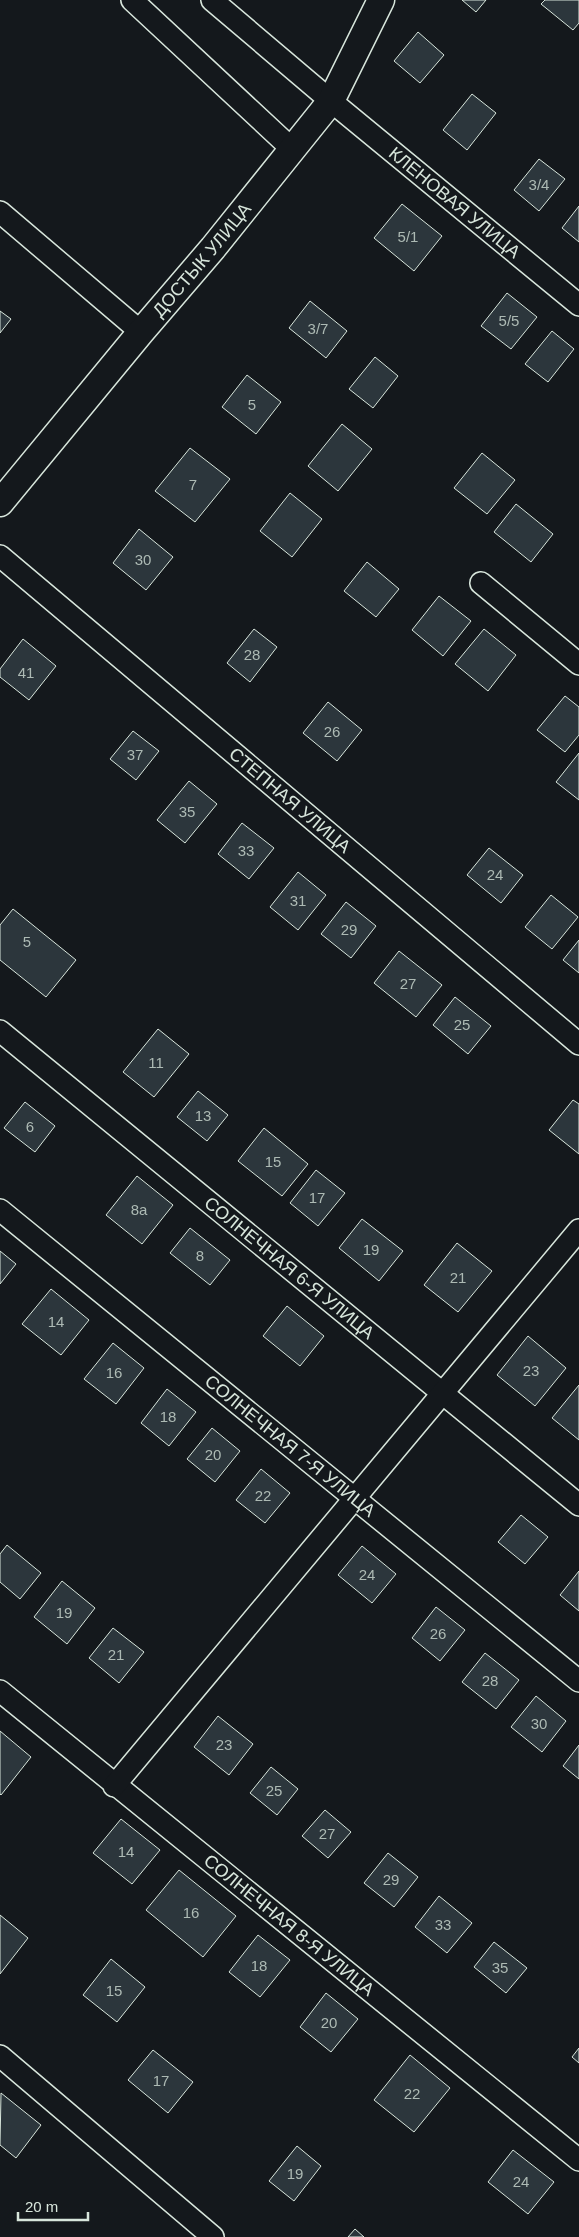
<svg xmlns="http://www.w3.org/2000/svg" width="579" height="2237" font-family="Arial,sans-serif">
	<rect width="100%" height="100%" fill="#14181c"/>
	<g fill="#2c363c" stroke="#d8e6dc">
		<polygon points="462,0 486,0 476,12"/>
		<polygon points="545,0 579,0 579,23 573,30 541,4"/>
		<polygon points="418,32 444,55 420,83 394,61"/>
		<polygon points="472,94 496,113 467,150 443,130"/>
		<polygon points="539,159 565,179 539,211 514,190"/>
		<polygon points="402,204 442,236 414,271 374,238"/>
		<polygon points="579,206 579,242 562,228"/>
		<polygon points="507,293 537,317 511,349 481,326"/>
		<polygon points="310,301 347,331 326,358 289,328"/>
		<polygon points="0,311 11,319 0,333"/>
		<polygon points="552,331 574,349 548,382 525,364"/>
		<polygon points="375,357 398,376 373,408 349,389"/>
		<polygon points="247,375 281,402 256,434 222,407"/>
		<polygon points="342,424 372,449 338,491 308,466"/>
		<polygon points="190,448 230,479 195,522 155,491"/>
		<polygon points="482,453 515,480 487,514 454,488"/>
		<polygon points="290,493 322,519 292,557 260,531"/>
		<polygon points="516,504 553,534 531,562 494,532"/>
		<polygon points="139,529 173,557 146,590 113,563"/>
		<polygon points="367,562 399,589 376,617 344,591"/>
		<polygon points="439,596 471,621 443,656 412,630"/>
		<polygon points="254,629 277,647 250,682 227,663"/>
		<polygon points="484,629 516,655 488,691 455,664"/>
		<polygon points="23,639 56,666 29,700 0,677 0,669"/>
		<polygon points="565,696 579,707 579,735 565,752 537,730"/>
		<polygon points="328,702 362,730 337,761 303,733"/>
		<polygon points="133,731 159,751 136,780 110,759"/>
		<polygon points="579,753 579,800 556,782"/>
		<polygon points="189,781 217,804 185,843 157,820"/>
		<polygon points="242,823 274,848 249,879 218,854"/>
		<polygon points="489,848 523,875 501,903 467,875"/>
		<polygon points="298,872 326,895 298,930 270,907"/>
		<polygon points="551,895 578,917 552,949 525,927"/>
		<polygon points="346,902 376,926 351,958 321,934"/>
		<polygon points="13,909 76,960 46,997 0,960 0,925"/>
		<polygon points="579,940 579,973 563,960"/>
		<polygon points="399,951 442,985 416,1017 374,983"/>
		<polygon points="455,997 491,1026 468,1054 433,1025"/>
		<polygon points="158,1029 189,1054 154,1097 123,1072"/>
		<polygon points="198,1091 228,1115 207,1141 177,1117"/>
		<polygon points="573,1100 579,1104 579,1154 549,1130"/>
		<polygon points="25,1102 55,1126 35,1152 4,1128"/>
		<polygon points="264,1128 308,1164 282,1196 238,1161"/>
		<polygon points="316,1170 345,1193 318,1226 290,1203"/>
		<polygon points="137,1176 173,1205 142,1244 106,1215"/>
		<polygon points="362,1219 403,1251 379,1281 339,1248"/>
		<polygon points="190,1228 230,1260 210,1285 170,1253"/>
		<polygon points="457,1243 492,1271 458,1312 424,1285"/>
		<polygon points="0,1251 16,1264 0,1284"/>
		<polygon points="51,1289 89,1320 61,1355 22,1324"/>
		<polygon points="287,1306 324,1336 300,1366 263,1336"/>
		<polygon points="528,1336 566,1368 535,1406 497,1375"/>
		<polygon points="113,1343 144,1368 116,1404 84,1379"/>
		<polygon points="579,1385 579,1440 552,1418"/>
		<polygon points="167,1389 196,1412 169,1446 141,1423"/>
		<polygon points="212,1428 240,1451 215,1482 187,1459"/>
		<polygon points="261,1469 290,1493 265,1523 236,1500"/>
		<polygon points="521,1515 548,1537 525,1564 498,1542"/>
		<polygon points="7,1545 41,1573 20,1599 0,1582 0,1554"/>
		<polygon points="362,1546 396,1574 372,1603 338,1575"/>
		<polygon points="579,1571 579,1611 560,1595"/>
		<polygon points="62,1581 95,1608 67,1644 34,1617"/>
		<polygon points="436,1607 465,1630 440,1661 412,1638"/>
		<polygon points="113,1628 144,1652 119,1683 89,1658"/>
		<polygon points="485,1653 519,1680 496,1709 462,1682"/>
		<polygon points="536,1696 566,1721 542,1752 511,1727"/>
		<polygon points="218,1716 253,1744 229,1775 194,1747"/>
		<polygon points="0,1731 31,1757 1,1795 0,1794"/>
		<polygon points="579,1745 579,1779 563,1766"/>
		<polygon points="271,1767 298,1789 277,1815 250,1793"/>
		<polygon points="325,1810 351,1832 328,1858 302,1836"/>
		<polygon points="121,1819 160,1850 132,1884 93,1853"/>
		<polygon points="388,1853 418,1877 394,1907 364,1883"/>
		<polygon points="179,1870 236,1916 203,1957 146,1910"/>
		<polygon points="439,1896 472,1923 447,1953 415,1927"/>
		<polygon points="0,1915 28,1938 0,1974"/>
		<polygon points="258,1935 290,1960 260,1997 229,1972"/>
		<polygon points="494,1942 527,1968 506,1993 474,1967"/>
		<polygon points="111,1959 145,1987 117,2022 83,1995"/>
		<polygon points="326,1993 358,2019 331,2052 300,2027"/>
		<polygon points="579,2048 579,2063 572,2057"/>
		<polygon points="153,2050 193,2082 168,2113 128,2080"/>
		<polygon points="410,2055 450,2088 414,2132 374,2100"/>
		<polygon points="1,2093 41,2125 16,2158 0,2145"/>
		<polygon points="297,2146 321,2166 294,2201 269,2181"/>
		<polygon points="513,2150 554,2182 528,2214 488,2182"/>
		<polygon points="355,2229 364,2237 348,2237"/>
	</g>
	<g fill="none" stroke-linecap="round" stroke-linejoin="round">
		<g stroke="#d8e6dc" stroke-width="24">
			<g id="minor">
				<polyline points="132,0 292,149"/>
				<path id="s1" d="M 212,0 L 331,101 L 579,305"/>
				<polyline points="0,212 141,332"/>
				<path id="s2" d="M 0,556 L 579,1044"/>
				<polyline points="481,583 579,664"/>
				<path id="s3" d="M 0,1031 L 579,1505"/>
				<path id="s4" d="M 0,1210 L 579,1681"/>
				<path id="s5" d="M 0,1691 L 579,2160"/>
				<polyline points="114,1786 579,1230"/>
				<polyline points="0,2056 213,2237"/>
			</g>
		</g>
		<g stroke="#d8e6dc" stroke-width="29">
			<g id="tertiary">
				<path id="s6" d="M 0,503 L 141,332 L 213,248 L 331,101 L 381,0"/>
			</g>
		</g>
		<use href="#minor" stroke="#14181c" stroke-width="21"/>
		<use href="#tertiary" stroke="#14181c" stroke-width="26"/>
	</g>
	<g text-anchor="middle" stroke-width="4" stroke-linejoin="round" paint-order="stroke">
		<g font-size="15" fill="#adbab4">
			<text x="539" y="190">3/4</text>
			<text x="408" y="242">5/1</text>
			<text x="509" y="326">5/5</text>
			<text x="318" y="334">3/7</text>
			<text x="252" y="410">5</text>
			<text x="193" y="490">7</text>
			<text x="143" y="565">30</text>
			<text x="252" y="660">28</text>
			<text x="26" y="678">41</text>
			<text x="332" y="737">26</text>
			<text x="135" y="760">37</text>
			<text x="187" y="817">35</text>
			<text x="246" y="856">33</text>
			<text x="495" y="880">24</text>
			<text x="298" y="906">31</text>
			<text x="349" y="935">29</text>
			<text x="27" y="947">5</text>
			<text x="408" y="989">27</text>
			<text x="462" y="1030">25</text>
			<text x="156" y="1068">11</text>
			<text x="203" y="1121">13</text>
			<text x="30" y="1132">6</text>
			<text x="273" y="1167">15</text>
			<text x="317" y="1203">17</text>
			<text x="139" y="1215">8а</text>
			<text x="371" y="1255">19</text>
			<text x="200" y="1261">8</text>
			<text x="458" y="1283">21</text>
			<text x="56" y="1327">14</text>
			<text x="531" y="1376">23</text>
			<text x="114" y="1378">16</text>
			<text x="168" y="1422">18</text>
			<text x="213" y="1460">20</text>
			<text x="263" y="1501">22</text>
			<text x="367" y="1580">24</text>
			<text x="64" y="1618">19</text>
			<text x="438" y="1639">26</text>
			<text x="116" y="1660">21</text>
			<text x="490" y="1686">28</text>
			<text x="539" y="1729">30</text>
			<text x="224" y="1750">23</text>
			<text x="274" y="1796">25</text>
			<text x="327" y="1839">27</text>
			<text x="126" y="1857">14</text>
			<text x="391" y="1885">29</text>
			<text x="191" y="1918">16</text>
			<text x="443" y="1930">33</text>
			<text x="259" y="1971">18</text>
			<text x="500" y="1973">35</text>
			<text x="114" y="1996">15</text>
			<text x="329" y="2028">20</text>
			<text x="161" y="2086">17</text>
			<text x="412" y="2099">22</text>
			<text x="295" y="2179">19</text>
			<text x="521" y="2187">24</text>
		</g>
		<g font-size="18" fill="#d8e6dc" stroke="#14181c">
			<text dy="6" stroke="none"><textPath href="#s1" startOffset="316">КЛЕНОВАЯ УЛИЦА</textPath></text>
			<text dy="6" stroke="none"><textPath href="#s6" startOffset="316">ДОСТЫК УЛИЦА</textPath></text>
			<text dy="6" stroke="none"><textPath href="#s2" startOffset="379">СТЕПНАЯ УЛИЦА</textPath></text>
			<text dy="6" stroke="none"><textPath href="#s3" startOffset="374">СОЛНЕЧНАЯ 6-Я УЛИЦА</textPath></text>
			<text dy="6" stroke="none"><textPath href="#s4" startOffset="374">СОЛНЕЧНАЯ 7-Я УЛИЦА</textPath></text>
			<text dy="6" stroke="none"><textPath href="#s5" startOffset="372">СОЛНЕЧНАЯ 8-Я УЛИЦА</textPath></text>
		</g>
	</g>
	<path d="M18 2212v8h70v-8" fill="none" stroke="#d8e6dc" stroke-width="2.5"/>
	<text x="25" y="2212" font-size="15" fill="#d8e6dc" stroke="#14181c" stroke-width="4" paint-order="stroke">20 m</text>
</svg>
